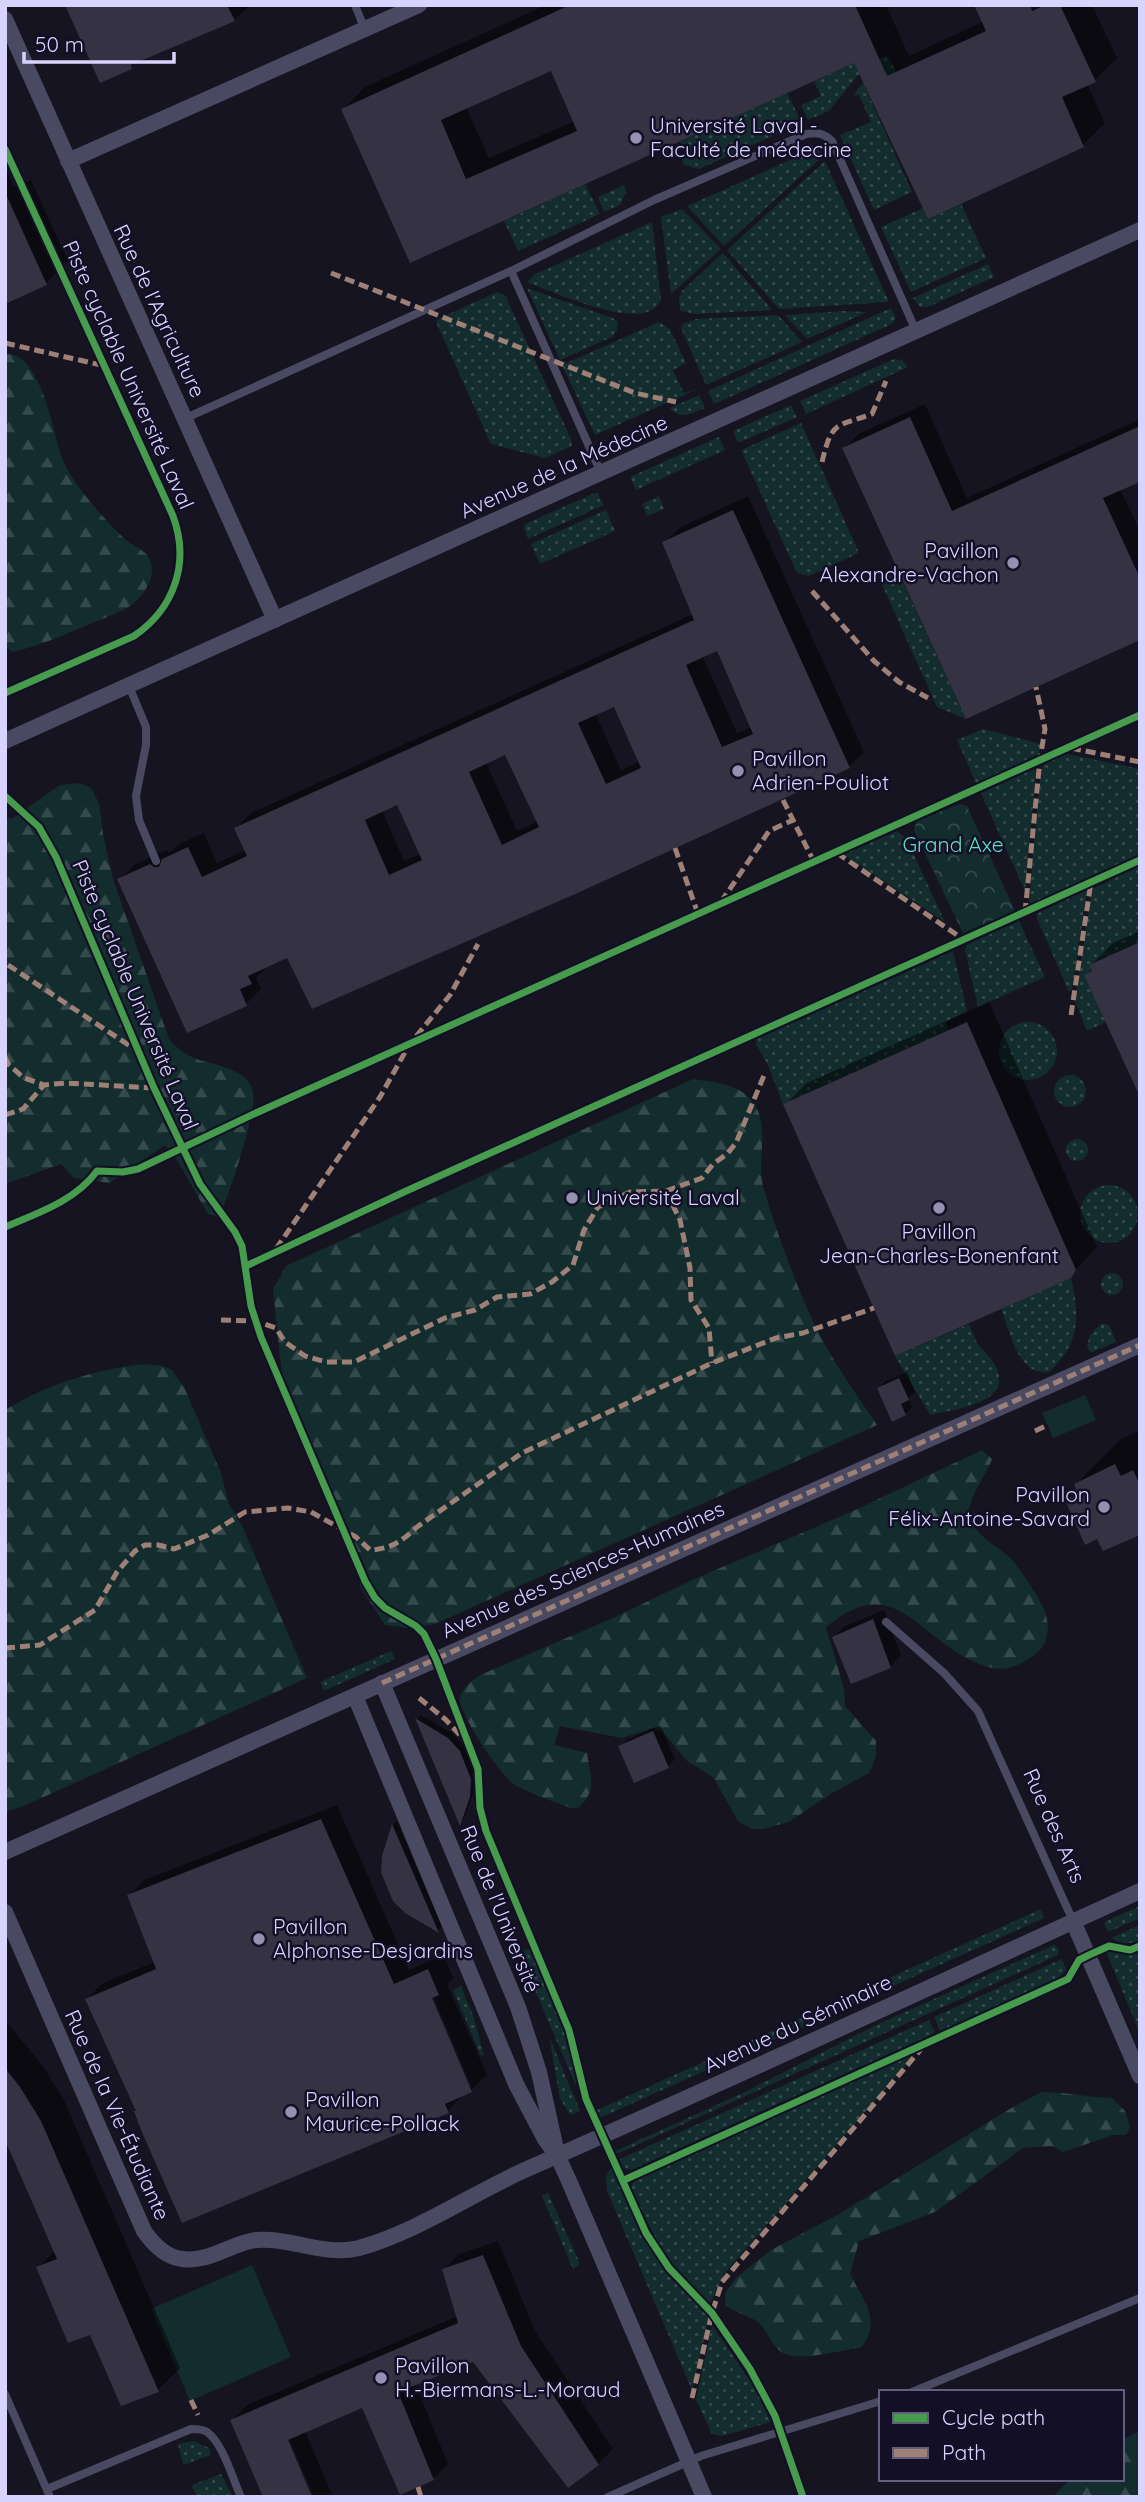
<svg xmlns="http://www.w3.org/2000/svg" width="1145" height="2502" font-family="Quicksand,sans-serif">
	<defs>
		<pattern id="grass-dots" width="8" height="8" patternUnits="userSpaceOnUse" patternTransform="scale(1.75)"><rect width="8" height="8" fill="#132c2d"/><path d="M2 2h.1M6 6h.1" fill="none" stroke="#354a4c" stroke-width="1.8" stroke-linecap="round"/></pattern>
		<pattern id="forest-firs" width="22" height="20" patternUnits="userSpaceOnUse" patternTransform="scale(1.75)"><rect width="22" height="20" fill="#132c2d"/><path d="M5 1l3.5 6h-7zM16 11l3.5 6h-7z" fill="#354a4c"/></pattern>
		<pattern id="park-crowns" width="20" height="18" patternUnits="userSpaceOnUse" patternTransform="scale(1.75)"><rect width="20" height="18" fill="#132c2d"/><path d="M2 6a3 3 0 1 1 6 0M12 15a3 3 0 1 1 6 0" fill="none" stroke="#354a4c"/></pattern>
	</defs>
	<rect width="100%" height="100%" fill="#161421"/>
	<g fill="url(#grass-dots)">
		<polygon points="876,53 829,111 808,120 801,105 821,96 814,81"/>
		<polygon points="888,55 896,72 865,87 912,192 874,210 840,135 871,122 859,95 853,96 881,58"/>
		<polygon points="787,93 802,123 699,169 684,165 682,159 687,156 680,142"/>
		<polygon points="817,148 823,156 724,246 687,206"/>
		<polygon points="825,161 889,302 779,309 727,250"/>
		<polygon points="585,184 600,214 518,251 504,221"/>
		<polygon points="624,185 626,192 620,205 604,212 598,197"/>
		<polygon points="961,204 986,258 911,292 881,227 923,208 928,219"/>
		<polygon points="682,209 721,249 671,294 661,217"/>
		<path d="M 652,222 L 661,299 C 649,337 552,291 527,282 L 535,274 Z"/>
		<polygon points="723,253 772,310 693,314 680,310 679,299 682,291"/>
		<polygon points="988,264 994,277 928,307 920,307 913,298"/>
		<polygon points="527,288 615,319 618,322 617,331 612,337 560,360"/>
		<polygon points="497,292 505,295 571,439 572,446 545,458 491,444 436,322 440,318"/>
		<polygon points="891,308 896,318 892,324 714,404 708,391"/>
		<polygon points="843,311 867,312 807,339 785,315"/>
		<polygon points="778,315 802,342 706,385 681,328 683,324 696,319"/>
		<polygon points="659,322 670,329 686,363 673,370 684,393 698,389 595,435 562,365"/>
		<polygon points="894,359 902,360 908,367 806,414 800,401"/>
		<path d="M 699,395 L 705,408 C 692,413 680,421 670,408 Z"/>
		<polygon points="791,405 797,417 738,443 733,431"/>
		<polygon points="801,423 859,553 809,576 797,573 741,450"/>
		<polygon points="719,437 725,450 636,490 630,477"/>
		<polygon points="597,492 604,505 528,539 524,528 525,524"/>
		<polygon points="659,496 664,509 647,516 642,504"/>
		<polygon points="606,510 615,531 540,564 531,544"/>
		<polygon points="897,570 966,719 937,707 879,578"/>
		<polygon points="983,729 1037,743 1040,745 1039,754 976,783 957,740"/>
		<polygon points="1067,754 1140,769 1140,854 1030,904 1029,900 1041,769 1044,764"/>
		<polygon points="1034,769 1036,771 1025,891 981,793"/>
		<polygon points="897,831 906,838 945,922 846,856 846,853"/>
		<polygon points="1140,866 1140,942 1089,965 1092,971 1084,975 1106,1022 1087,1031 1075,1001 1092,889"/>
		<polygon points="1087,890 1072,990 1069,992 1036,916 1038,913"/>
		<polygon points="1019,921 1045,977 978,1007 965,950 966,945"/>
		<polygon points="953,951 967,1011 946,1022 949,1031 783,1104 768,1065 756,1044 757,1039"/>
		<circle cx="1028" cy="1051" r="29"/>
		<circle cx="1070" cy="1091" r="16"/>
		<circle cx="1077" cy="1150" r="11"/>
		<circle cx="1109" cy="1214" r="29"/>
		<circle cx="1112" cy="1284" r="11"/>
		<path d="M 1071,1278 C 1080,1316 1080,1344 1049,1372 C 1018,1377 1010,1331 1001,1309 Z"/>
		<polygon points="1102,1323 1109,1325 1116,1342 1093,1352 1090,1352 1087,1346 1090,1335"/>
		<path d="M 969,1324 C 972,1330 974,1338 978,1344 C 983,1351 991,1357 995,1365 C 1016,1404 954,1409 930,1415 L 895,1356 Z"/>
		<polygon points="391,1651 395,1659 324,1691 320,1682"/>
		<polygon points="1140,1906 1140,1918 1108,1932 1104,1923 1106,1921"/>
		<polygon points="1041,1909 1044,1918 600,2118 597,2110"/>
		<polygon points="1140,1925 1140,1941 1124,1944 1111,1938"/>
		<polygon points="1054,1945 1059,1949 1058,1955 617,2154 615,2151 745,2092 874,2026"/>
		<path d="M 530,1948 C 546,1984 581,2049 576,2086 L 519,1953 Z"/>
		<polygon points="1106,1951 1128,1954 1140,1952 1140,2034"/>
		<polygon points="1062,1959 1066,1970 1060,1977 940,2031 934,2017"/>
		<polygon points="461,1986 474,2018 484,2055 481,2056 453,1990"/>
		<polygon points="929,2020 935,2033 631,2170 623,2168 620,2159"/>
		<polygon points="549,2036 580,2111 570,2115 560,2099"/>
		<polygon points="909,2056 913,2057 724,2274 711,2302 708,2303 663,2253 634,2195 631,2187 634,2180"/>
		<path d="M 612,2165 C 630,2197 640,2234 662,2263 C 676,2282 695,2297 709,2317 L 692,2390 L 607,2191 L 606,2177 Z"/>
		<polygon points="548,2193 579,2261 579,2265 573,2269 542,2196"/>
		<polygon points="712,2325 755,2388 771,2422 722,2436 712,2434 696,2400"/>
		<polygon points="194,2441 209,2448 211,2455 183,2465 178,2444"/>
		<polygon points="221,2474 233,2497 197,2497 192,2485"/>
	</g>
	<g fill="url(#forest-firs)">
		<path d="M 5,354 C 40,351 53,430 61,455 C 68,479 106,522 125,539 C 131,545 141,548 147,555 C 161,573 143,598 127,608 C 116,614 104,618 92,623 C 66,634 40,646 12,652 L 5,646 Z"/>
		<path d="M 80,783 L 91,788 L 99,803 L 103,834 L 113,879 L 169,1039 C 192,1066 208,1058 236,1072 C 244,1075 251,1083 253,1092 C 258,1108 228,1199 219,1217 L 208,1214 L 177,1160 L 165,1145 L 110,1183 L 74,1178 L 61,1164 L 5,1184 L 5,819 L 13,818 L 60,785 Z"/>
		<path d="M 693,1079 C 713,1082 738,1083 752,1101 C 772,1125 755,1163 764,1190 C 778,1236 796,1286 817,1330 C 834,1363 856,1394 877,1425 L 435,1624 L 409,1628 L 385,1625 L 362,1590 L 343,1531 L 282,1377 L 273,1289 L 286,1266 Z"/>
		<path d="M 146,1364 L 162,1366 L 172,1370 L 185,1389 L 221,1473 L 229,1504 L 243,1528 L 307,1678 L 26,1805 L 5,1812 L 5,1410 C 49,1384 95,1369 146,1364 Z"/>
		<path d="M 982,1450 L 992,1459 C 987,1473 968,1500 969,1512 C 971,1534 995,1544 1010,1558 C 1016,1564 1021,1572 1026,1579 C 1040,1600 1056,1621 1043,1646 C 1038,1655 1018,1666 1008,1668 C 998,1670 985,1667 977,1663 C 917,1638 895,1569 826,1627 L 844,1689 L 845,1706 L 876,1741 L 876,1756 L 869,1773 L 832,1793 L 789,1822 L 763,1829 L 752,1829 L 738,1821 L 713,1777 L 687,1761 L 662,1731 L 653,1728 L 622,1738 L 560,1726 L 554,1745 L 587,1753 C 590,1776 598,1791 578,1808 L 571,1808 C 553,1801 532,1795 515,1785 C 502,1778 459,1714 460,1699 C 461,1688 471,1682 480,1675 L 613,1618 L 692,1580 L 853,1511 Z"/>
		<path d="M 1042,2092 C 1066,2092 1088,2097 1112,2098 L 1125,2111 L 1130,2127 L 1126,2135 L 1113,2135 L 1063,2152 L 1052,2146 L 1023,2148 L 935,2212 L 859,2241 L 850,2274 C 863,2300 882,2320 862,2347 C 844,2350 802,2361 785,2354 C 773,2349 768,2332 760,2324 C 752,2316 736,2313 726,2306 L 725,2293 L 736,2278 L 771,2250 L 839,2214 L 1013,2107 Z"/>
		<polygon points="1140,2431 1140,2497 1052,2497 1071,2479 1122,2479 1122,2440"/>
	</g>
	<polygon fill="url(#park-crowns)" points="959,804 967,806 1015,911 963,933 914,830 917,821"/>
	<g fill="#132c2d">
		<polygon points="1085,1395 1096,1420 1053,1438 1042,1413"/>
		<polygon points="252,2265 291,2357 190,2401 151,2309"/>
	</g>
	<g fill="#0007" fill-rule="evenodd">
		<polygon points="67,5 251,5 234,20 139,60 131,67"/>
		<path d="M 546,5 L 886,5 L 909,56 L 984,21 L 982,5 L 1092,5 L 1117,58 L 1095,80 L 1087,84 L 1105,123 L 1083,145 L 928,217 L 855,60 L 411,261 L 343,109 L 365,87 ZM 552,69 L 575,121 L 489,158 L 466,107 Z"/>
		<polygon points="5,167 14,187 31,180 68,261 46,283 5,302"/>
		<polygon points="925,404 967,498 1140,419 1140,480 1120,489 1140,531 1140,639 844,449 858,434"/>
		<path d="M 748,496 L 864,752 L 849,767 L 288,956 L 266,968 L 256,978 L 261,989 L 246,1004 L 119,880 L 134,865 L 166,850 L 170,853 L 179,844 L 204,833 L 217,863 L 246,850 L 236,828 L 251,813 L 693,614 L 664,543 L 679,528 ZM 718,648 L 752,727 L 737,733 L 702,655 ZM 615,705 L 640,761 L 621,770 L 596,715 ZM 506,752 L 538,821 L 517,831 L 486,762 ZM 398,803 L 421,854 L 404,861 L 382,810 Z"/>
		<polygon points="1140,931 1140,1093 1086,975 1093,969 1091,965 1113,943"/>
		<polygon points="989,1002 1097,1247 1070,1276 785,1105 807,1083"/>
		<polygon points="907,1372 915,1392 908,1398 912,1407 905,1414 879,1388 886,1381"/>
		<polygon points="1140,1430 1140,1533 1098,1537 1068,1502 1079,1491 1076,1484 1121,1439"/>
		<polygon points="884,1610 901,1655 890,1667 834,1637 845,1626"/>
		<polygon points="421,1715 452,1733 464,1746 475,1773 474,1791 464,1819 460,1823 417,1719"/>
		<polygon points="660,1725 675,1759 668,1766 620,1747 627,1740"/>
		<path d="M 337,1805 L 409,1970 L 444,1955 L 453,1978 L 447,1984 L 487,2075 L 471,2090 L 463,2094 L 448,2111 L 138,2110 L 87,1999 L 103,1983 L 155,1962 L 129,1896 L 144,1880 ZM 430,1989 L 471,2086 L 467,2086 L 426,1991 Z"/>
		<polygon points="397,1821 442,1927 438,1931 414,1917 384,1856 393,1825"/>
		<polygon points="5,2020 42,2065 63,2098 180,2368 158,2390 91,2332 38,2268 56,2250 5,2136"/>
		<polygon points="498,2241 535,2331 613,2449 598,2464 568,2485 473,2360 415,2383 448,2464 433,2479 363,2406 305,2431 333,2497 314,2497 286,2432 232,2420 247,2405 458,2316 444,2269 459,2254"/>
	</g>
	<g fill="#343243" fill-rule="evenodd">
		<polygon points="65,5 227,5 235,21 131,65 132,69 100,83"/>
		<path d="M 570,5 L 855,5 L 887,76 L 986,31 L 974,5 L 1030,5 L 1032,11 L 1045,5 L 1060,5 L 1096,82 L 1062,97 L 1084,147 L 928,219 L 854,63 L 410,263 L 341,109 ZM 551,71 L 577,131 L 466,179 L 441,120 Z"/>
		<polygon points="5,192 47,285 5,304"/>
		<polygon points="910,417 952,511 1140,426 1140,482 1103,498 1140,578 1140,640 966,719 842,448"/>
		<path d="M 733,510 L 850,768 L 582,891 L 312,1009 L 287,958 L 248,976 L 252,984 L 240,989 L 247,1006 L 187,1033 L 117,879 L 150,864 L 154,867 L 159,867 L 162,859 L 188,847 L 202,877 L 247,856 L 234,828 L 694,620 L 662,542 ZM 717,651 L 753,734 L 722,747 L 686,665 ZM 614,707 L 641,768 L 606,784 L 578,723 ZM 505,755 L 539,827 L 502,845 L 469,772 ZM 397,805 L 422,860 L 389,875 L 365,820 Z"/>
		<polygon points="1140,942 1140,1097 1084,975 1092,971 1089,965"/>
		<polygon points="967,1022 1076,1270 1071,1278 895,1356 783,1104"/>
		<polygon points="899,1378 909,1400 901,1404 906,1415 892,1422 877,1388"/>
		<polygon points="1115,1464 1121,1476 1133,1470 1140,1485 1140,1535 1103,1551 1097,1539 1085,1545 1066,1502 1079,1496 1074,1484"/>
		<polygon points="873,1619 891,1668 851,1684 832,1637"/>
		<polygon points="415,1718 448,1738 460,1751 465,1764 471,1779 470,1797 460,1826"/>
		<polygon points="653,1731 669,1768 634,1783 618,1746"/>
		<polygon points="321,1819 394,1984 428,1969 439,1995 432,1998 472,2092 445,2104 449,2113 182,2223 141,2130 134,2111 136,2111 85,1999 156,1969 127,1895"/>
		<polygon points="392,1824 439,1933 405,1913 393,1901 387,1887 381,1872 382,1856"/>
		<polygon points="5,2068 20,2087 41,2121 159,2392 121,2406 90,2335 68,2343 36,2267 57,2259 5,2140"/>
		<polygon points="483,2255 521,2346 599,2465 568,2488 473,2362 398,2392 434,2480 400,2495 362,2408 288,2440 312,2497 263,2497 230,2420 458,2323 442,2269"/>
	</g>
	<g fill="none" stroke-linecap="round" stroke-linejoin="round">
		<g stroke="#4a4962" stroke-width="8">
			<polyline points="355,5 365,30"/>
			<polyline points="511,271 601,473"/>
			<path d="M 186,418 L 511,271 L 654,200 L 806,134 C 817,132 823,133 832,141 L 916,331"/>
			<polyline points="129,686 146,727 146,745 136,796 139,820 156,861"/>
			<polyline points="886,1622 944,1673 978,1711 1073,1921"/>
			<polyline points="912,2392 1140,2298"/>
			<polyline points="5,2394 50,2497"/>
			<path d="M 47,2489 L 191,2429 C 196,2429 203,2429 207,2432 C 223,2443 233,2480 241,2497"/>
			<polyline points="608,2497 701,2456 881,2401"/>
		</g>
		<g stroke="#4a4962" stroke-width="16">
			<polyline points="5,19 275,620"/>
			<polyline points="68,161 419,5"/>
			<polyline points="5,741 1140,230"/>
			<polyline points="382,1683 518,2007 539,2072 557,2154"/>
			<polyline points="355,1696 516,2084 545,2139 558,2157 569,2181 704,2497"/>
			<polyline points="5,1852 1140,1345"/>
			<path d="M 5,1912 L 144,2231 C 153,2244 165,2257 182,2259 C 208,2263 232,2243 256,2240 C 291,2237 324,2257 359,2248 C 419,2231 471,2194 527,2169 C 733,2079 936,1984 1140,1891"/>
			<polyline points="1073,1921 1140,2076"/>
		</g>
		<g stroke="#9e8076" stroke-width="5" stroke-dasharray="10 5" stroke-linecap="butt">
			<polyline points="331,273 635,393 676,402"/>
			<polyline points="5,343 105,366"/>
			<path d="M 822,462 C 832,420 836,427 872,414 L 886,381"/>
			<polyline points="812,591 874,661 899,682 928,698"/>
			<polyline points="1071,748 1140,762"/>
			<polyline points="783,800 814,862"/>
			<polyline points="675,848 698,914"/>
			<polyline points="837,853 957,935"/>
			<polyline points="721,902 769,831 793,820"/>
			<polyline points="1025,913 1040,759 1045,729 1036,687"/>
			<polyline points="8,965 136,1050"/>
			<polyline points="1071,1015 1091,882"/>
			<polyline points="5,1057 9,1065 24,1078 44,1085 66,1083 154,1088"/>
			<polyline points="5,1115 23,1109 44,1085"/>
			<polyline points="666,1191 702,1178 713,1164 727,1154 736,1143 765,1073"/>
			<polyline points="276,1249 380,1097 409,1045 450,995 478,944"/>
			<polyline points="221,1320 255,1321 276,1328 285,1342 305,1356 326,1362 354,1362 445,1318 475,1310 497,1297 530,1294 552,1282 573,1265 584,1230 598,1207 630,1192 666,1191 680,1220 690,1268 691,1300 709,1328 712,1363"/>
			<polyline points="1035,1431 1048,1425"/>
			<path d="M 5,1648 L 40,1645 L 95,1610 L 117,1572 L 135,1551 L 145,1545 L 158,1545 L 174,1549 L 208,1535 L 245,1512 L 288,1508 L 311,1512 L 356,1537 L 370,1550 C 391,1549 402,1541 417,1527 L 522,1453 L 712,1363 L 776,1338 L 803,1333 L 874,1308"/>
			<polyline points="382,1683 1140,1345"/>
			<polyline points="419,1698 445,1719 460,1735"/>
			<polyline points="692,2398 712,2313 722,2282 922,2048"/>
			<polyline points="191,2400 198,2415"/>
			<polyline points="418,2487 421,2497"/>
		</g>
		<g stroke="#130f26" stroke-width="11">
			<g id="cycleway">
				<path d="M 5,149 L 173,516 C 190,562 175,608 134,636 L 5,693"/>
				<polyline points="5,796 39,827 56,857 154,1088 200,1184 235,1232 242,1246 251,1306 261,1337 365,1581 375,1598 385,1608 416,1626 424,1634 436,1659 478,1769 480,1808 486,1831 569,2030 586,2099 646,2233 669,2268 712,2313 750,2369 775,2416 803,2497"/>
				<path d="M 5,1227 C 38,1213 75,1201 97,1171 L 123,1172 L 138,1169 L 256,1113 L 1140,715"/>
				<polyline points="246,1266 404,1192 1140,860"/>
				<polyline points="624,2180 1068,1979 1079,1960 1089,1955 1109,1946 1130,1950 1140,1946"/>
			</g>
		</g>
		<use href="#cycleway" stroke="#469c4c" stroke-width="7"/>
	</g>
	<g fill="#9591b1" stroke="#130f26" stroke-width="2.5">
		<circle cx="636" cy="138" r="7"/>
		<circle cx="1013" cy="563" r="7"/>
		<circle cx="738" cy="771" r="7"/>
		<circle cx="572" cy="1198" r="7"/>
		<circle cx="939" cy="1208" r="7"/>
		<circle cx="1104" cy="1507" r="7"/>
		<circle cx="259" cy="1939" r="7"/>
		<circle cx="291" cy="2112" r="7"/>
		<circle cx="381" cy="2378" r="7"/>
	</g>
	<g text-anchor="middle" stroke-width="5" stroke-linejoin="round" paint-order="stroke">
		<g font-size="21" fill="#d9d4ff" stroke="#130f26" text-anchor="start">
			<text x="650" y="133">Université Laval -<tspan x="650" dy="24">Faculté de médecine</tspan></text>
			<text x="999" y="558" text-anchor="end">Pavillon<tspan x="999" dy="24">Alexandre-Vachon</tspan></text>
			<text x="752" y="766">Pavillon<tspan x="752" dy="24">Adrien-Pouliot</tspan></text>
			<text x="586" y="1205">Université Laval</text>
			<text x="939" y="1239" text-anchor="middle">Pavillon<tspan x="939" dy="24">Jean-Charles-Bonenfant</tspan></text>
			<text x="1090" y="1502" text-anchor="end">Pavillon<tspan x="1090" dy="24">Félix-Antoine-Savard</tspan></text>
			<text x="273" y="1934">Pavillon<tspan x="273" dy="24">Alphonse-Desjardins</tspan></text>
			<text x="305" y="2107">Pavillon<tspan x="305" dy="24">Maurice-Pollack</tspan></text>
			<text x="395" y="2373">Pavillon<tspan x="395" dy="24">H.-Biermans-L.-Moraud</tspan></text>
		</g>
		<g font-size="21" fill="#d9d4ff" stroke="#130f26">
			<text transform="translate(159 311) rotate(65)" y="7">Rue de l'Agriculture</text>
			<text transform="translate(128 375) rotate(66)" y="7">Piste cyclable Université Laval</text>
			<text transform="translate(564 467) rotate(-24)" y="7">Avenue de la Médecine</text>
			<text transform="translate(135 995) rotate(67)" y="7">Piste cyclable Université Laval</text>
			<text transform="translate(583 1570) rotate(-24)" y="7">Avenue des Sciences-Humaines</text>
			<text transform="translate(1054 1826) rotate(66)" y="7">Rue des Arts</text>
			<text transform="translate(500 1909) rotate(68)" y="7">Rue de l'Université</text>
			<text transform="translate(798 2024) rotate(-25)" y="7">Avenue du Séminaire</text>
			<text transform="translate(117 2115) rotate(66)" y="7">Rue de la Vie-Étudiante</text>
		</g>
		<g font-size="21" fill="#5fe0c0" stroke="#130f26">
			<text x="953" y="852">Grand Axe</text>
		</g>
	</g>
	<rect width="1145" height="2502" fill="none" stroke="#d9d4ff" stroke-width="14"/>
	<rect x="879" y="2390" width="245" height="91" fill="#130f26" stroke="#625e7d" stroke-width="2"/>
	<rect x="893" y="2413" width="35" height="10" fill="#469c4c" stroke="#625e7d" stroke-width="2"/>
	<text x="942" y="2425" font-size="21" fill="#d9d4ff">Cycle path</text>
	<rect x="893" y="2448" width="35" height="10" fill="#9e8076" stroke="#625e7d" stroke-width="2"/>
	<text x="942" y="2460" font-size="21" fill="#d9d4ff">Path</text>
	<path d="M24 52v10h150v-10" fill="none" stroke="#d9d4ff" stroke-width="3.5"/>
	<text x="35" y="52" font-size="21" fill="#d9d4ff" stroke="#130f26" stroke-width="5" paint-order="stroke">50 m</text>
</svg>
